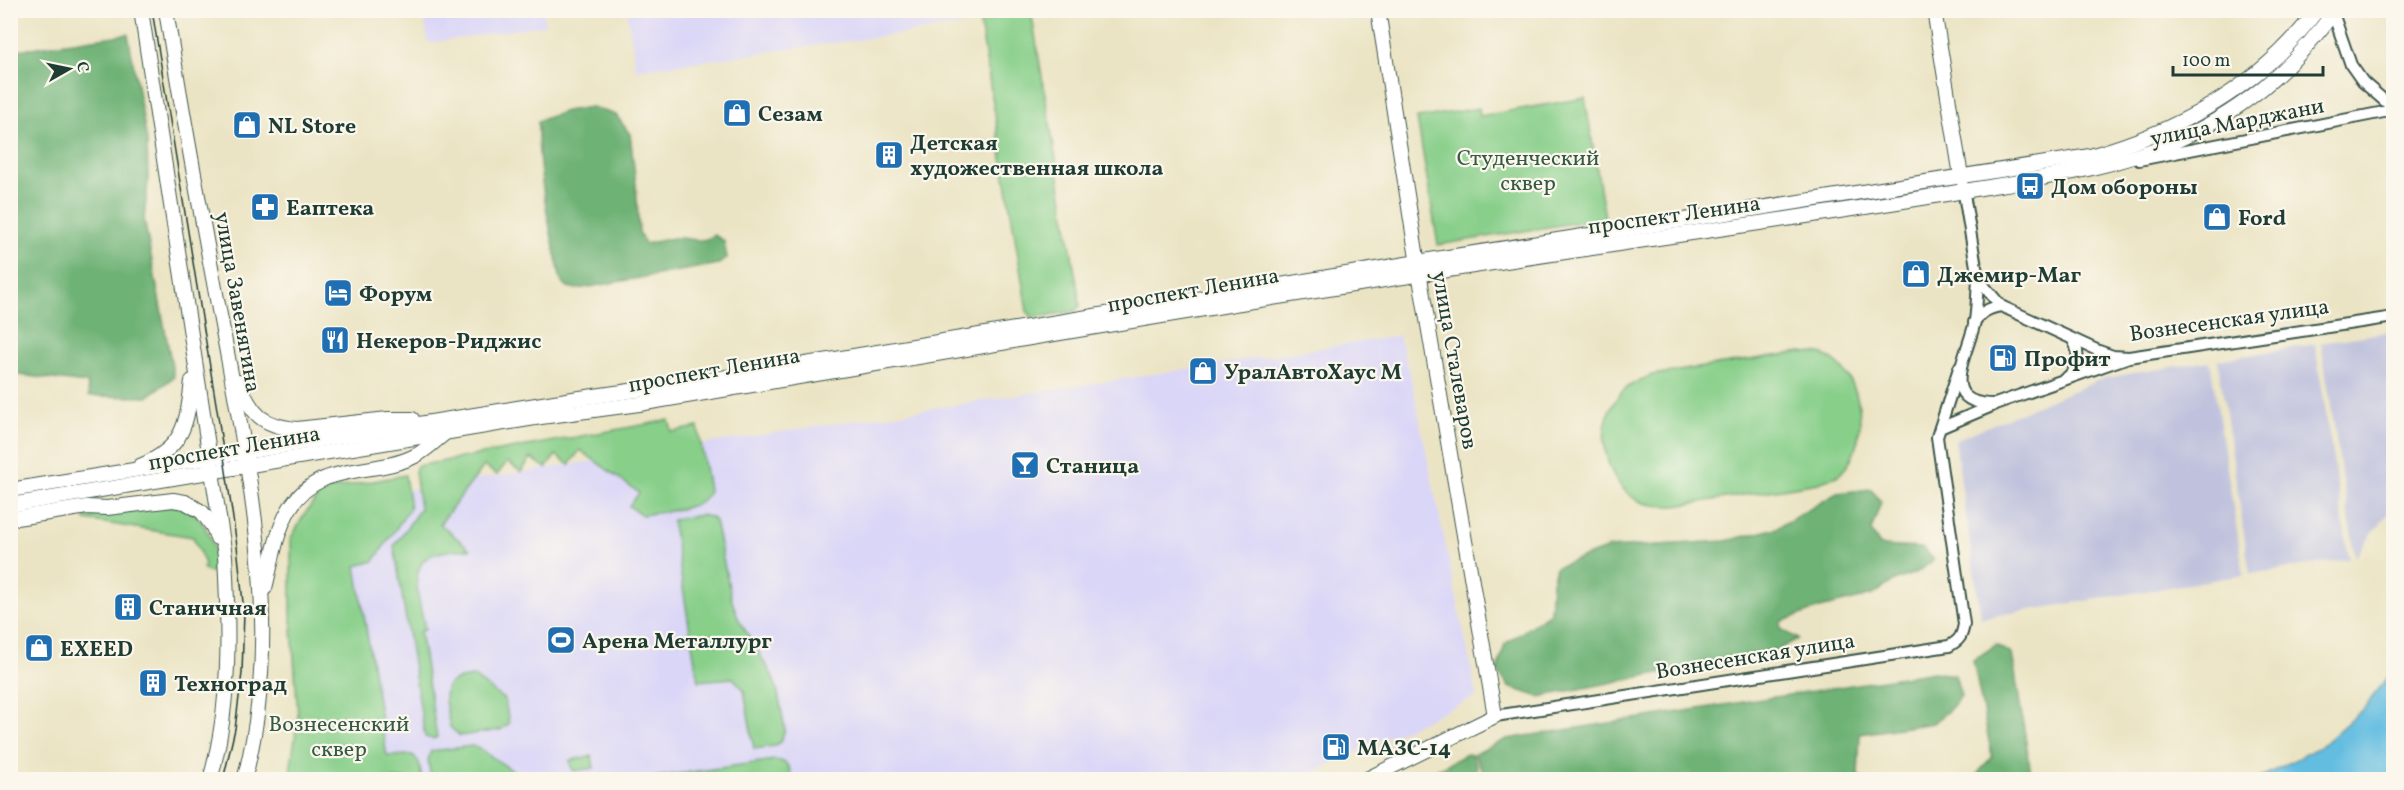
<svg xmlns="http://www.w3.org/2000/svg" width="2404" height="790" font-family="Vollkorn,serif">
	<rect width="100%" height="100%" fill="#fbf7ec"/>
	<filter id="ink" filterUnits="userSpaceOnUse"><feTurbulence type="fractalNoise" baseFrequency=".0167" numOctaves="2"/><feDisplacementMap in="SourceGraphic" scale="12" xChannelSelector="R" yChannelSelector="G"/><feConvolveMatrix kernelMatrix="1 2 1 2 8 2 1 2 1" color-interpolation-filters="sRGB"/></filter>
	<filter id="wash" filterUnits="userSpaceOnUse"><feTurbulence type="fractalNoise" baseFrequency=".008" numOctaves="4" result="noise"/><feDisplacementMap in="SourceGraphic" scale="24" xChannelSelector="R" yChannelSelector="G"/><feGaussianBlur stdDeviation="1.35" result="paint"/><feColorMatrix in="noise" values="0 0 0 0 0 0 0 0 0 0 0 0 0 0 0 0 0 1.4 0 .05"/><feComposite in="paint" operator="in"/></filter>
	<g filter="url(#wash)">
		<rect width="100%" height="100%" fill="#ebe4c4"/>
		<g fill="#dad6f7">
			<polygon points="423,11 543,11 545,25 428,43"/>
			<polygon points="960,11 962,25 958,26 636,70 627,11"/>
			<polygon points="1399,336 1411,379 1477,696 1299,779 373,779 317,504"/>
		</g>
		<g fill="#c0c2dd">
			<polygon points="2393,331 2393,506 2355,557 2321,343"/>
			<polygon points="2315,344 2349,559 2250,574 2218,360"/>
			<polygon points="2210,361 2244,575 1981,618 1955,440 2104,378"/>
		</g>
		<g fill="#88cf8a" stroke="#54865f" stroke-width="1.5">
			<polygon points="978,11 1031,11 1079,297 1080,306 1075,311 1037,317 1032,317 1027,311"/>
			<polygon points="1585,98 1605,218 1438,245 1417,118 1479,108 1480,116"/>
			<path d="M 1801,352 C 1808,353 1818,353 1824,355 C 1866,374 1871,443 1840,474 C 1835,478 1825,480 1819,483 L 1676,506 C 1663,506 1647,506 1635,499 C 1602,477 1593,424 1621,393 C 1629,384 1641,380 1652,375 Z"/>
			<path d="M 669,420 L 672,432 L 698,427 L 709,490 C 706,510 660,512 642,515 L 629,506 L 639,493 L 580,450 L 569,465 L 556,455 L 546,468 L 531,458 L 521,472 L 507,462 L 497,475 L 484,466 L 440,524 L 470,549 C 458,550 443,550 432,555 C 405,566 422,609 425,630 L 420,631 L 437,737 L 433,739 L 425,737 L 394,546 L 420,509 L 415,471 L 417,466 Z"/>
			<polygon points="405,475 410,508 374,561 356,566 387,756 413,755 419,762 422,779 289,779 298,717 291,615 291,538 304,515 322,491"/>
			<path d="M 169,505 C 175,506 182,506 188,509 C 203,516 225,558 211,572 L 208,572 L 203,568 L 205,564 L 193,537 L 85,520 L 86,516 Z"/>
			<polygon points="700,515 711,517 715,521 732,601 739,620 772,675 778,693 785,730 780,742 775,746 754,749 744,690 733,678 698,681 672,520"/>
			<path d="M 474,677 L 505,700 L 509,724 L 500,730 L 460,736 L 450,727 C 448,714 438,687 454,681 C 460,678 468,678 474,677 Z"/>
			<polygon points="472,746 477,747 525,779 431,779 428,760 431,751"/>
			<polygon points="592,756 594,768 574,771 571,767 570,760"/>
			<path d="M 775,760 C 788,761 790,768 792,779 L 643,779 Z"/>
		</g>
		<g fill="#6eb276" stroke="#467855" stroke-width="1.5">
			<polygon points="128,34 147,141 148,181 144,219 174,377 147,397 89,396 87,383 11,374 11,51"/>
			<path d="M 591,107 L 616,115 L 630,134 L 636,184 L 639,232 L 645,244 C 655,242 665,239 675,238 C 689,237 701,245 714,235 L 724,241 L 727,258 L 719,264 L 577,289 L 568,287 L 561,281 C 550,228 537,175 538,121 L 566,111 Z"/>
			<polygon points="1871,489 1881,502 1871,531 1880,546 1923,548 1934,560 1917,572 1892,582 1873,595 1820,608 1780,622 1781,629 1798,639 1779,649 1539,697 1509,687 1497,670 1505,644 1550,613 1552,582 1556,567 1609,548 1726,541 1777,528 1837,493"/>
			<polygon points="1996,645 2012,654 2032,779 1963,779 1975,777 1992,756 1973,660"/>
			<polygon points="1934,672 1955,675 1961,696 1950,709 1933,723 1860,734 1858,775 1863,779 1486,779 1474,754 1507,739"/>
			<polygon points="1467,754 1472,755 1477,767 1473,779 1418,779"/>
		</g>
		<polygon fill="#64bde1" stroke="#427d8a" stroke-width="1.5" points="2393,671 2393,779 2258,779 2321,746 2364,708"/>
	</g>
	<g filter="url(#ink)">
		<g fill="none" stroke-linecap="round" stroke-linejoin="round">
			<g stroke="#3e564a" stroke-width="14">
				<g id="minor">
					<polyline points="2333,13 2351,65 2363,82 2394,109"/>
					<polyline points="2139,160 2394,110"/>
					<polyline points="1961,176 1978,279"/>
					<path d="M 1974,322 C 1982,312 1988,308 2001,306"/>
					<path d="M 2129,357 L 1995,404 C 1934,405 1969,353 1975,321 C 1977,307 1977,293 1978,279 L 2001,306 L 2099,351 L 2113,356 L 2129,357 L 2394,317"/>
					<path d="M 2065,379 C 2078,370 2081,354 2073,340"/>
					<polyline points="1940,428 1992,406"/>
					<path d="M 1495,716 L 1949,646 C 1960,640 1962,636 1964,624 L 1937,437 L 1959,368"/>
				</g>
			</g>
			<g stroke="#3e564a" stroke-width="16">
				<g id="major">
					<path d="M 141,10 L 225,556 C 229,630 231,707 210,780"/>
					<path d="M 166,10 C 183,118 203,225 223,331 C 250,477 284,633 244,780"/>
					<polyline points="1934,10 1961,176"/>
					<path d="M 239,382 C 251,414 262,426 297,429 L 388,419 L 412,419"/>
					<path d="M 140,466 C 184,448 187,424 192,381"/>
					<path d="M 10,490 L 573,399 L 715,379 L 1436,259 L 2090,156 C 2179,131 2261,86 2317,10"/>
					<path d="M 10,505 L 541,417 L 639,404 C 963,350 1287,293 1612,245 C 1729,227 1847,211 1964,191 C 2033,179 2105,171 2171,143 C 2237,115 2294,69 2335,10"/>
					<polyline points="10,519 87,507 107,508 173,500 185,502 202,512 213,527 217,538"/>
					<path d="M 265,588 C 272,562 276,531 290,508 C 320,460 373,477 415,456 C 425,451 435,441 444,434"/>
					<polyline points="1365,780 1495,716 1422,290 1378,10"/>
				</g>
			</g>
			<use href="#minor" stroke="#fff" stroke-width="10"/>
			<use href="#major" stroke="#fff" stroke-width="14"/>
			<polyline stroke="#1f3d34" stroke-width="1.5" points="152,10 218,416 237,546 244,612 242,673 235,729 223,780"/>
		</g>
	</g>
	<defs>
		<g id="shop-square" transform="scale(1.5)"><rect x="-9" y="-9" width="18" height="18" rx="4" fill="#1f6fb2" stroke="#fbf7ec"/><path d="M-5-2.5h2.3a2.7 3.5 0 0 1 5.4 0H5L5.5 6h-11ZM-1.5-2.5h3a1.5 2.3 0 0 0-3 0Z" fill="#fff"/></g>
		<g id="building-square" transform="scale(1.5)"><rect x="-9" y="-9" width="18" height="18" rx="4" fill="#1f6fb2" stroke="#fbf7ec"/><path d="M-4-6H4V6H1V3H-1V6H-4ZM-2.5-4.3h1.7v1.8h-1.7ZM.8-4.3h1.7v1.8H.8ZM-2.5-1h1.7V.8h-1.7ZM.8-1h1.7V.8H.8Z" fill="#fff"/></g>
		<g id="bus-square" transform="scale(1.5)"><rect x="-9" y="-9" width="18" height="18" rx="4" fill="#1f6fb2" stroke="#fbf7ec"/><path d="M-5-6H5V4H4V6H2V4H-2V6H-4V4H-5ZM-3.5-4V0h7V-4ZM-3.5 1.2v1.5H-2V1.2ZM2 1.2v1.5H3.5V1.2Z" fill="#fff"/></g>
		<g id="pharmacy-square" transform="scale(1.5)"><rect x="-9" y="-9" width="18" height="18" rx="4" fill="#1f6fb2" stroke="#fbf7ec"/><path d="M-2-6h4v4h4v4h-4v4h-4v-4h-4v-4h4Z" fill="#fff"/></g>
		<g id="hotel-square" transform="scale(1.5)"><rect x="-9" y="-9" width="18" height="18" rx="4" fill="#1f6fb2" stroke="#fbf7ec"/><path d="M-6-4.5h1.5V1H6V5H4.5V3h-9V5H-6ZM-4 0a1.8 1.8 0 1 1 3.6 0ZM.5 0V-2.5h3Q6-2.5 6 0Z" fill="#fff"/></g>
		<g id="restaurant-square" transform="scale(1.5)"><rect x="-9" y="-9" width="18" height="18" rx="4" fill="#1f6fb2" stroke="#fbf7ec"/><path d="M-5-6h1v4h1v-4h1v4h1v-4h1v5L-1.5 .5V6h-2V.5L-5-1ZM5-6V6H3V1.5H1.5Q1.5-4 5-6Z" fill="#fff"/></g>
		<g id="fuel-square" transform="scale(1.5)"><rect x="-9" y="-9" width="18" height="18" rx="4" fill="#1f6fb2" stroke="#fbf7ec"/><path d="M-5.5-6h7V0h2V4h1.3V-2.5L3-4.5l.8-.8L6-3V5H2.5V1h-1V6h-7ZM-4.2-4.7v3.2H.2V-4.7Z" fill="#fff"/></g>
		<g id="bar-square" transform="scale(1.5)"><rect x="-9" y="-9" width="18" height="18" rx="4" fill="#1f6fb2" stroke="#fbf7ec"/><path d="M-6-5H6L.8 .8V4.5H3.5V6h-7V4.5H-.8V.8Z" fill="#fff"/></g>
		<g id="stadium-square" transform="scale(1.5)"><rect x="-9" y="-9" width="18" height="18" rx="4" fill="#1f6fb2" stroke="#fbf7ec"/><path d="M0-5a6.5 5 0 1 0 0 10a6.5 5 0 1 0 0-10ZM-3.5-1.8h7v3.6h-7Z" fill="#fff"/></g>
	</defs>
	<g fill-rule="evenodd">
		<use href="#shop-square" x="737" y="113"/>
		<use href="#shop-square" x="247" y="125"/>
		<use href="#building-square" x="889" y="155"/>
		<use href="#bus-square" x="2030" y="186"/>
		<use href="#pharmacy-square" x="265" y="207"/>
		<use href="#shop-square" x="2217" y="217"/>
		<use href="#shop-square" x="1916" y="274"/>
		<use href="#hotel-square" x="338" y="293"/>
		<use href="#restaurant-square" x="335" y="340"/>
		<use href="#fuel-square" x="2003" y="358"/>
		<use href="#shop-square" x="1203" y="371"/>
		<use href="#bar-square" x="1025" y="465"/>
		<use href="#building-square" x="128" y="607"/>
		<use href="#stadium-square" x="561" y="640"/>
		<use href="#shop-square" x="39" y="648"/>
		<use href="#building-square" x="153" y="683"/>
		<use href="#fuel-square" x="1336" y="747"/>
	</g>
	<g text-anchor="middle" stroke-width="4.5" stroke-linejoin="round" paint-order="stroke">
		<g font-size="22" font-weight="bold" fill="#1f3d34" stroke="#fbf7ec" text-anchor="start">
			<text x="758" y="121">Сезам</text>
			<text x="268" y="133">NL Store</text>
			<text x="910" y="150">Детская<tspan x="910" dy="25">художественная школа</tspan></text>
			<text x="2051" y="194">Дом обороны</text>
			<text x="286" y="215">Еаптека</text>
			<text x="2238" y="225">Ford</text>
			<text x="1937" y="282">Джемир-Маг</text>
			<text x="359" y="301">Форум</text>
			<text x="356" y="348">Некеров-Риджис</text>
			<text x="2024" y="366">Профит</text>
			<text x="1224" y="379">УралАвтоХаус М</text>
			<text x="1046" y="473">Станица</text>
			<text x="149" y="615">Станичная</text>
			<text x="582" y="648">Арена Металлург</text>
			<text x="60" y="656">EXEED</text>
			<text x="174" y="691">Техноград</text>
			<text x="1357" y="755">МАЗС-14</text>
		</g>
		<g font-size="22" fill="#1f3d34" stroke="#fbf7ec">
			<text transform="translate(2237 121) rotate(-11)" y="8">улица Марджани</text>
			<text transform="translate(1674 214) rotate(-8)" y="8">проспект Ленина</text>
			<text transform="translate(1193 289) rotate(-10)" y="8">проспект Ленина</text>
			<text transform="translate(239 302) rotate(80)" y="8">улица Завенягина</text>
			<text transform="translate(2229 319) rotate(-8)" y="8">Вознесенская улица</text>
			<text transform="translate(1456 360) rotate(80)" y="8">улица Сталеваров</text>
			<text transform="translate(714 369) rotate(-10)" y="8">проспект Ленина</text>
			<text transform="translate(234 447) rotate(-10)" y="8">проспект Ленина</text>
			<text transform="translate(1755 655) rotate(-9)" y="8">Вознесенская улица</text>
		</g>
		<g font-size="22" fill="#345a45" stroke="#fbf7ec">
			<text x="1528" y="165">Студенческий<tspan x="1528" dy="25">сквер</tspan></text>
			<text x="339" y="731">Вознесенский<tspan x="339" dy="25">cквер</tspan></text>
		</g>
	</g>
	<rect width="2404" height="790" fill="none" stroke="#fbf7ec" stroke-width="36"/>
	<g transform="translate(69 69) rotate(81)" stroke="#fbf7ec" stroke-width="4.5" paint-order="stroke">
	<path d="M0-4.5L10 22L0 15L-10 22Z" fill="#1f3d34"/>
	<text y="-9" font-size="16" font-weight="bold" text-anchor="middle" fill="#1f3d34">С</text>
	</g>
	<path d="M2173 66v9h150v-9" fill="none" stroke="#1f3d34" stroke-width="3"/>
	<text x="2182" y="66" font-size="18" fill="#1f3d34" stroke="#fbf7ec" stroke-width="4.5" paint-order="stroke">100 m</text>
</svg>
